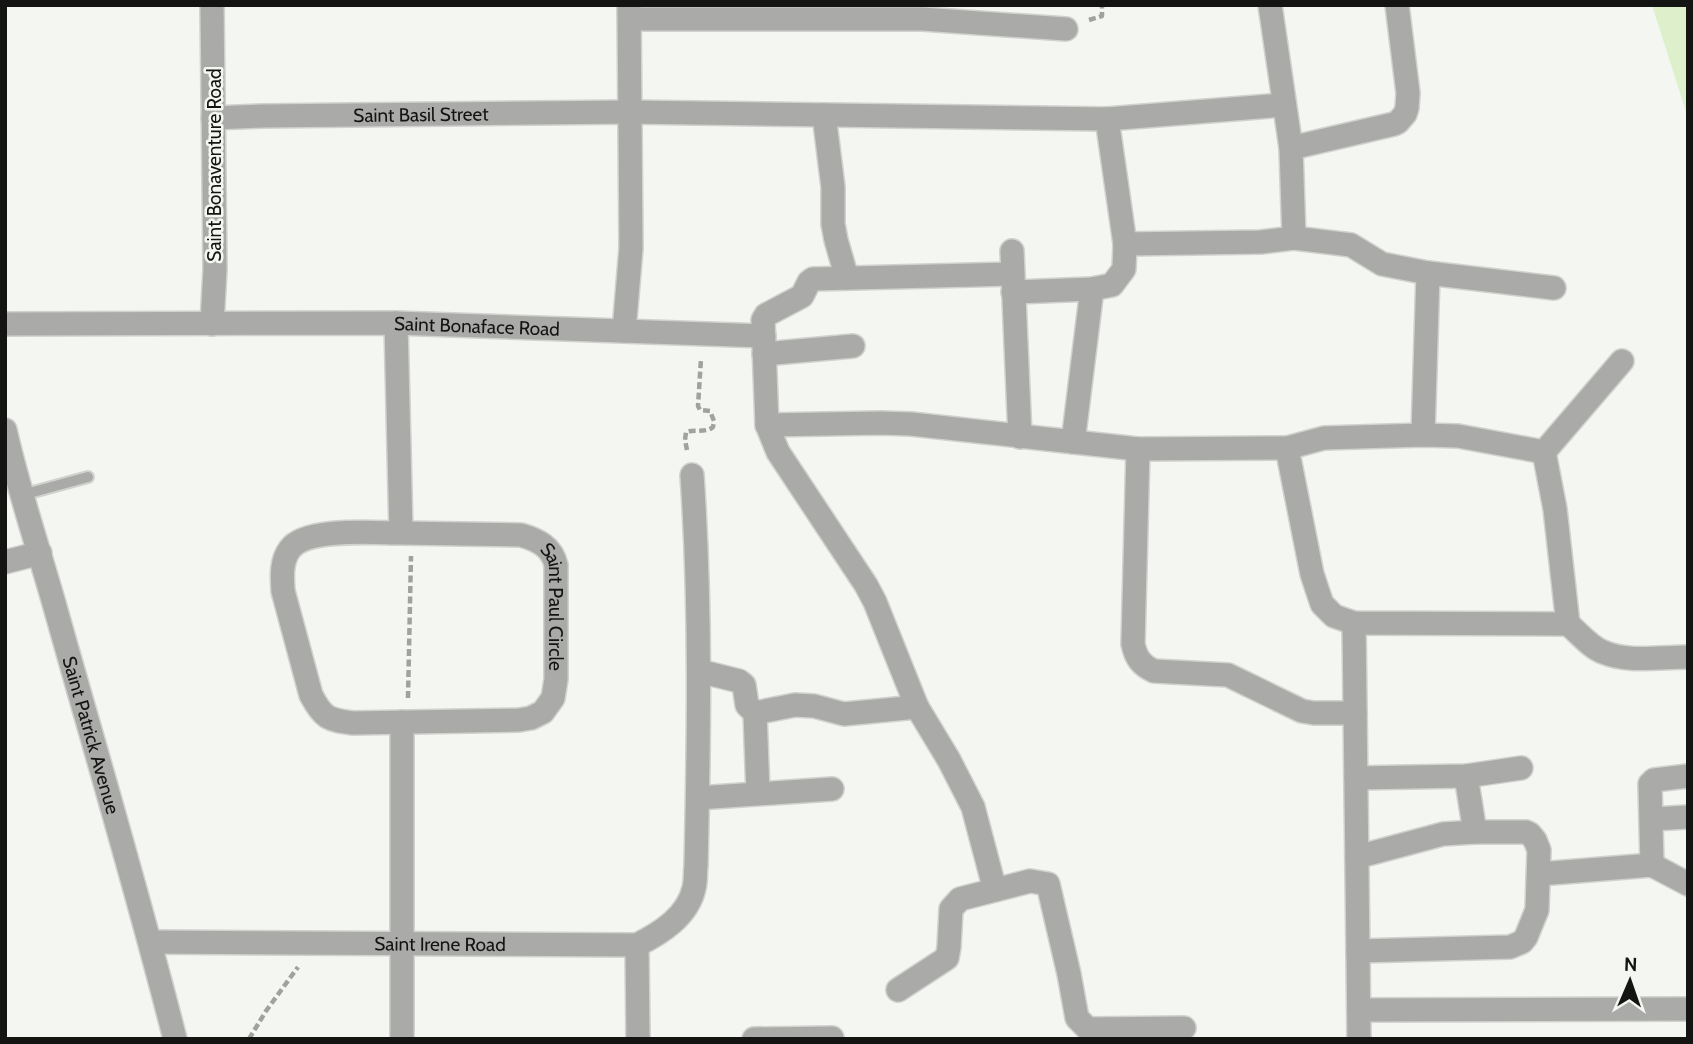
<svg xmlns="http://www.w3.org/2000/svg" width="1693" height="1044" font-family="Cabin,sans-serif">
	<rect width="100%" height="100%" fill="#f4f6f2"/>
	<polygon fill="#ddefcb" points="1652,5 1688,5 1688,118"/>
	<g fill="none" stroke-linecap="round" stroke-linejoin="round">
		<g stroke="#d0d2ce" stroke-width="14">
			<polyline id="service" points="22,495 88,477"/>
		</g>
		<g stroke="#d0d2ce" stroke-width="26">
			<g id="minor">
				<polyline points="1270,5 1291,148 1294,238"/>
				<polyline points="630,19 922,19 1066,29"/>
				<polyline points="824,115 833,187 833,224 836,240 847,278"/>
				<path id="s1" d="M 213,118 L 263,116 L 630,112 L 1107,119 L 1283,105"/>
				<polyline points="1291,148 1394,124 1398,122 1405,114 1407,108 1408,93 1397,5"/>
				<polyline points="1125,244 1261,242 1294,238 1351,245 1382,264 1428,273 1554,288"/>
				<polyline points="1012,251 1020,437"/>
				<polyline points="1013,292 1092,289 1112,285 1124,269 1125,244 1107,119"/>
				<path id="s2" d="M 396,323 L 401,533 L 521,535 C 538,540 552,547 556,565 L 556,679 L 553,698 L 543,712 L 531,718 L 519,720 L 353,723 C 328,720 323,718 311,695 L 283,591 C 282,576 281,561 290,549 C 306,527 375,533 401,533"/>
				<path id="s3" d="M 5,324 L 396,323 L 764,336"/>
				<polyline points="212,324 215,269 212,5"/>
				<polyline points="624,331 631,248 629,5"/>
				<polyline points="764,354 853,346"/>
				<polyline points="767,425 881,423 911,424 1138,449 1287,448 1324,438 1423,435 1458,436 1544,452"/>
				<path id="s4" d="M 5,430 C 19,492 40,553 57,614 C 97,756 139,897 175,1039"/>
				<polyline points="1423,435 1428,273"/>
				<polyline points="1073,442 1092,289"/>
				<path d="M 1287,448 L 1312,574 L 1322,604 L 1334,616 L 1354,623 L 1568,624 C 1579,633 1590,647 1603,652 C 1628,663 1661,657 1688,657"/>
				<path d="M 1138,449 L 1133,644 C 1136,658 1141,665 1154,671 L 1228,675 L 1302,711 L 1314,713 L 1355,713"/>
				<polyline points="1544,452 1555,509 1568,624"/>
				<polyline points="1544,452 1622,361"/>
				<polyline points="5,562 40,553"/>
				<polyline points="1354,623 1359,1039"/>
				<polyline points="699,671 739,681 744,685 747,705 755,713 758,793"/>
				<polyline points="755,713 795,705 814,706 844,714 917,707"/>
				<polyline points="1466,776 1475,832"/>
				<polyline points="1356,778 1466,776 1521,768"/>
				<polyline points="698,798 832,789"/>
				<polyline points="1652,819 1688,817"/>
				<polyline points="1357,857 1443,834 1475,832 1526,832 1530,834 1535,840 1539,850 1537,910 1526,937 1522,942 1510,947 1358,951"/>
				<polyline points="1652,865 1650,784 1654,780 1688,776"/>
				<polyline points="1539,874 1652,865 1688,884"/>
				<polyline points="995,890 973,807 949,760 917,707 875,602 866,585 778,452 767,425 763,320 766,315 802,296 809,282 813,279 1012,274"/>
				<path id="s5" d="M 150,942 L 637,945 C 661,933 688,916 694,888 C 696,881 695,873 696,866 C 699,736 701,605 692,475"/>
				<polyline points="637,945 638,1039"/>
				<polyline points="898,990 947,958 949,947 951,909 960,899 1030,881 1048,884 1069,974 1077,1018 1088,1029 1184,1028"/>
				<polyline points="1359,1010 1688,1009"/>
				<polyline points="402,1039 402,722"/>
				<polyline points="754,1039 832,1038"/>
			</g>
		</g>
		<g stroke="#a1a29f" stroke-width="4.5" stroke-dasharray="7 3.5" stroke-linecap="butt">
			<polyline points="1089,20 1102,16 1102,5"/>
			<path d="M 687,450 L 685,440 L 686,432 C 695,429 706,433 713,427 L 714,421 L 710,411 L 700,410 L 698,406 L 701,359"/>
			<polyline points="408,698 411,556"/>
			<polyline points="249,1039 266,1011 298,967"/>
		</g>
		<use href="#service" stroke="#aaaba9" stroke-width="10"/>
		<use href="#minor" stroke="#aaaba9" stroke-width="23"/>
	</g>
	<g text-anchor="middle" stroke-width="5" stroke-linejoin="round" paint-order="stroke">
		<g font-size="19" fill="#141513" stroke="#f4f6f2">
			<text dy="7" stroke="none"><textPath href="#s1" startOffset="208">Saint Basil Street</textPath></text>
			<text transform="translate(214 165) rotate(-90)" y="7">Saint Bonaventure Road</text>
			<text dy="7" stroke="none"><textPath href="#s3" startOffset="472">Saint Bonaface Road</textPath></text>
			<text dy="7" stroke="none"><textPath href="#s2" startOffset="420">Saint Paul Circle</textPath></text>
			<text dy="7" stroke="none"><textPath href="#s4" startOffset="317">Saint Patrick Avenue</textPath></text>
			<text dy="7" stroke="none"><textPath href="#s5" startOffset="290">Saint Irene Road</textPath></text>
		</g>
	</g>
	<rect width="1693" height="1044" fill="none" stroke="#141513" stroke-width="14"/>
	<g transform="translate(1630 981) rotate(2)" stroke="#f4f6f2" stroke-width="5" paint-order="stroke">
	<path d="M0-5L12 26L0 18L-12 26Z" fill="#141513"/>
	<text y="-10" font-size="19" font-weight="bold" text-anchor="middle" fill="#141513">N</text>
	</g>
</svg>
